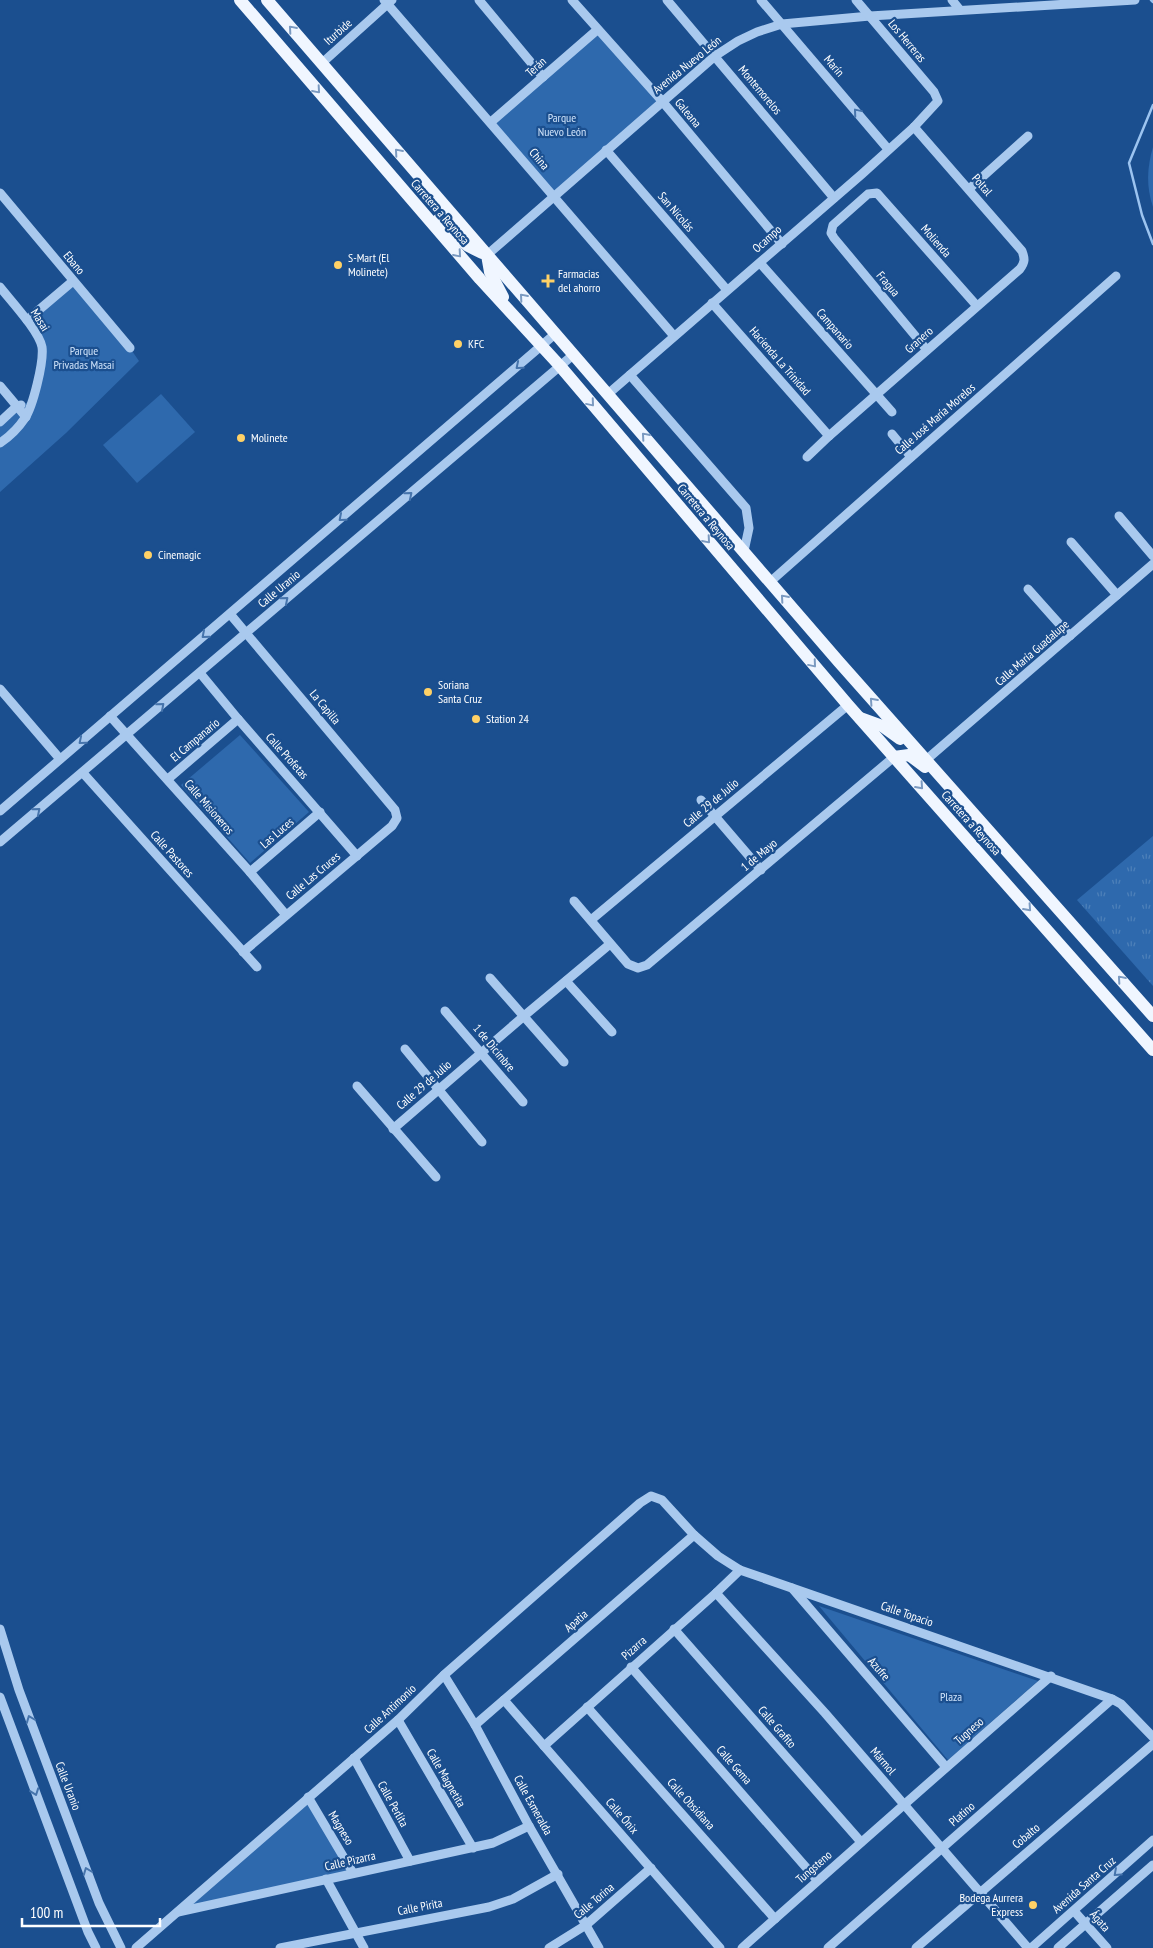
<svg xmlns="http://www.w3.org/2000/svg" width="1153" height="1948" font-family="'PT Sans Narrow',sans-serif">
	<defs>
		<pattern id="grass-tufts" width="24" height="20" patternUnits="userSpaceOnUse" patternTransform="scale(1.25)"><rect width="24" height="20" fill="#2e69ad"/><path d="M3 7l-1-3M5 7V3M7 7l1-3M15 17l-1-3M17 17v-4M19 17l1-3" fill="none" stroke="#4d80b9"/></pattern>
	</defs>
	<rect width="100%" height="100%" fill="#1b4f8f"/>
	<polygon fill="url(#grass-tufts)" points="1153,836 1153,986 1077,900"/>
	<g fill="#2e69ad">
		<polygon points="597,30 662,101 554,197 491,122"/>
		<path d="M 1153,147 L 1153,207 C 1146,187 1147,167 1153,147 Z"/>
		<polygon points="73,281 130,348 139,361 66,433 0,492 0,422 16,407 31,401 42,346 27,320"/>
		<polygon points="161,394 195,432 137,483 103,445"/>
		<polygon points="240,735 309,812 250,863 181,785"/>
		<polygon points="819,1606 1038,1681 948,1760"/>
		<polygon points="308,1797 353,1873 175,1912"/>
	</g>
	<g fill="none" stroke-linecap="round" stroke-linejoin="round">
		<g stroke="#9cc4f0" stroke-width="2.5">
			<polyline points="1151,0 1153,2"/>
			<polyline points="1153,105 1129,163 1142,215 1153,244"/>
		</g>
		<g stroke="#a9c9ee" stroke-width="9">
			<polyline points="384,0 674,336"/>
			<polyline points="479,0 543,77"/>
			<polyline points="572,0 662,101 782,244"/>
			<polyline points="667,0 834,198"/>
			<polyline points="761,0 888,149"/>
			<polyline points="952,0 960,10"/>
			<polyline points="322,63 392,0"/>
			<polyline points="491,122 597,30"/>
			<polyline points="606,150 727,290"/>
			<polyline points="969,189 1028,136"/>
			<polyline points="0,193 130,348"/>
			<polyline points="487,255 715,56 738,41 757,32 782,24 870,16 1135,0"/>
			<polyline points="760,263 892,412"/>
			<path d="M 0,287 C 11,301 39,331 42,347 C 44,362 33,406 25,418 C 19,427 9,437 0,443"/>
			<polyline points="712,303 829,436"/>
			<polyline points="27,320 73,281"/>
			<polyline points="927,350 834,238 831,233 833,225 868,194 877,193 977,306"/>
			<polyline points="630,375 746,508 749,528 744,551"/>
			<polyline points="0,386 26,417"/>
			<polyline points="608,394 862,174 914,127 938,101 934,92 856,0"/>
			<polyline points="0,422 16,407 21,405"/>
			<polyline points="892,434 911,457"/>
			<path d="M 807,457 L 829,436 L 1020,269 C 1025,262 1025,259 1022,251 L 914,127"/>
			<polyline points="1119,516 1153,556"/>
			<polyline points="1071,542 1117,595"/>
			<polyline points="770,582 1116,276"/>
			<polyline points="1028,589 1070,636"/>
			<polyline points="230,614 395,810 397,818 392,826 243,952"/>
			<polyline points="200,673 238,719 357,856"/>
			<polyline points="0,689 60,759"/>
			<polyline points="110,716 250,872 286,915"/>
			<polyline points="926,760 1153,564"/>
			<polyline points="83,773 257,967"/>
			<polyline points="168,779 238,719"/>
			<polyline points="701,800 761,870"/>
			<polyline points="0,811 555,334"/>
			<polyline points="0,842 573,355"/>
			<polyline points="250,872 320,812"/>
			<polyline points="574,901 628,964 638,968 647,965 894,757"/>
			<polyline points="591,920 848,705"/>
			<polyline points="490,978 564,1062"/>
			<polyline points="566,981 612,1032"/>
			<polyline points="445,1011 523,1102"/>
			<polyline points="405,1049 482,1142"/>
			<polyline points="357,1086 436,1177"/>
			<polyline points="393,1129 524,1016 610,944"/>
			<polyline points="792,1588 946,1767"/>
			<polyline points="716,1593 825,1713 1028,1948"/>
			<polyline points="0,1629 19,1690 99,1903 121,1948"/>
			<polyline points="674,1629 861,1842"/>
			<polyline points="631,1667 817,1880"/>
			<polyline points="444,1675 475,1725 529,1826 599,1948"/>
			<polyline points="0,1697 88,1932 96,1948"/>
			<polyline points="504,1700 720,1948"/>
			<polyline points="587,1707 775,1919"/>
			<polyline points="398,1720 473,1848"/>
			<polyline points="475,1725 694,1535"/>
			<polyline points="544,1746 716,1593 740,1570"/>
			<polyline points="354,1758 410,1861"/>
			<polyline points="308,1797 353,1873"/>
			<polyline points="326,1879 364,1948"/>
			<polyline points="1074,1911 1107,1948"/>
			<polyline points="178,1912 493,1843 529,1826"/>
			<polyline points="136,1948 398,1720 444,1675 640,1503 651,1496 662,1500 694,1535 718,1556 740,1570 1112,1699 1121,1704 1153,1737"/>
			<polyline points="280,1948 489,1907 513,1899 558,1874"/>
			<polyline points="549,1948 586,1925 651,1868"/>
			<path d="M 742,1948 C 845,1857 947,1766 1051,1676"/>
			<polyline points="828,1948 1112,1699"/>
			<polyline points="916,1948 1153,1744"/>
			<polyline points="1031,1948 1153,1840"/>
			<polyline points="1058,1948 1153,1865"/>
		</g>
		<g stroke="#f0f6ff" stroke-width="12">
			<polyline points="240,0 480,279 560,366 848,705 1153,1050"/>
			<polyline points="267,0 839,662 1153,1016"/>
			<polyline points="438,220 468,246 482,253"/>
			<polyline points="487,255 490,272 503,297"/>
			<polyline points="860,718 882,726 900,739"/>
			<polyline points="894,757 909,755 925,767"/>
		</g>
	</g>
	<defs><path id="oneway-chevron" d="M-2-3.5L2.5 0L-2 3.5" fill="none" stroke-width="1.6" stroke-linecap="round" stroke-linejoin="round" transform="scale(1.25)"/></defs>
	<g stroke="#7b9ac1">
		<use href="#oneway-chevron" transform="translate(292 29) rotate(-131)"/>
		<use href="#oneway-chevron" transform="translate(317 90) rotate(49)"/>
		<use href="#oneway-chevron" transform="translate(398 152) rotate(-131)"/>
		<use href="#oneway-chevron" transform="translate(458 254) rotate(49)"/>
		<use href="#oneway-chevron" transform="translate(523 297) rotate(-131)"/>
		<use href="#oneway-chevron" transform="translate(591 403) rotate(50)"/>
		<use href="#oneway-chevron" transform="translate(645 436) rotate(-131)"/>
		<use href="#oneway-chevron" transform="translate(707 540) rotate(49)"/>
		<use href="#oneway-chevron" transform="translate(784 598) rotate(-131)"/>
		<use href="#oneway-chevron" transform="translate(813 664) rotate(50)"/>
		<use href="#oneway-chevron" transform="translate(873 701) rotate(-132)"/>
		<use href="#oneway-chevron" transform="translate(920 786) rotate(48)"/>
		<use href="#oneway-chevron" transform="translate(1028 908) rotate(48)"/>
		<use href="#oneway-chevron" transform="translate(1121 979) rotate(-131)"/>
	</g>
	<g stroke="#4674ac">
		<use href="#oneway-chevron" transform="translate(857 112) rotate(-130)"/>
		<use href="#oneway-chevron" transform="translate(519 366) rotate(140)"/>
		<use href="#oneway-chevron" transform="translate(409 495) rotate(-40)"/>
		<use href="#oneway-chevron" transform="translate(342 518) rotate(139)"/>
		<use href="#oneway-chevron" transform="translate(285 600) rotate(-40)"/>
		<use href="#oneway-chevron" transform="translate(205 635) rotate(139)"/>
		<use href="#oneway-chevron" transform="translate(161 706) rotate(-41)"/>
		<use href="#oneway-chevron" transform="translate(82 741) rotate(140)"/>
		<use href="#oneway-chevron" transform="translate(37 811) rotate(-40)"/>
		<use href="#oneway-chevron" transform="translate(30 1719) rotate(-111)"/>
		<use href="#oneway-chevron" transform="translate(35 1792) rotate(70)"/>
		<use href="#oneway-chevron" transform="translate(87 1871) rotate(-111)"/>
		<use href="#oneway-chevron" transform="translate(1117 1873) rotate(138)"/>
	</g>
	<g fill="#ffd166" stroke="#1b4f8f" stroke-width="2">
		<circle cx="338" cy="265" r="5"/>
		<path d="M545.5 273.5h5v5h5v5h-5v5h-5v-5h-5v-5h5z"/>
		<circle cx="458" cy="344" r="5"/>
		<circle cx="241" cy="438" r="5"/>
		<circle cx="148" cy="555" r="5"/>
		<circle cx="428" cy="692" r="5"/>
		<circle cx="476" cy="719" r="5"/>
		<circle cx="1033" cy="1905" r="5"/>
	</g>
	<g text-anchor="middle" stroke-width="4.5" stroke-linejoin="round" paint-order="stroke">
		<g font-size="12" fill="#fff" stroke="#1b4f8f">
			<text transform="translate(338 32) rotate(-42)" y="4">Iturbide</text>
			<text transform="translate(907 41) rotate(50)" y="4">Los Herreras</text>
			<text transform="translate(687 65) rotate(-39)" y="4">Avenida Nuevo León</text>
			<text transform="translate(834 66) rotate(50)" y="4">Marín</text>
			<text transform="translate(536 67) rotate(-41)" y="4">Terán</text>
			<text transform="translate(760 90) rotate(50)" y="4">Montemorelos</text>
			<text transform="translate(688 113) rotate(50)" y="4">Galeana</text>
			<text transform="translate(539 159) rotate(50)" y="4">China</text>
			<text transform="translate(982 185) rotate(49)" y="4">Poltal</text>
			<text transform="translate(440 212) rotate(49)" y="4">Carretera a Reynosa</text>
			<text transform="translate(676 212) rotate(49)" y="4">San Nicolás</text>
			<text transform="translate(767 239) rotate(-42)" y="4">Ocampo</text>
			<text transform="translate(936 241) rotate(49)" y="4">Molienda</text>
			<text transform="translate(74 263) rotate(50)" y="4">Ebano</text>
			<text transform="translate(888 284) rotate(50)" y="4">Fragua</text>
			<text transform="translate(40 320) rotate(58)" y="4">Masai</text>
			<text transform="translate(835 329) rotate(49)" y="4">Campanario</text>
			<text transform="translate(919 340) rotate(-42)" y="4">Granero</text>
			<text transform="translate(780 361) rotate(49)" y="4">Hacienda La Trinidad</text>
			<text transform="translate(935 419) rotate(-41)" y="4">Calle José María Morelos</text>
			<text transform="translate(706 517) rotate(50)" y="4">Carretera a Reynosa</text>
			<text transform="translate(279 589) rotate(-40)" y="4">Calle Uranio</text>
			<text transform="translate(1032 653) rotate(-41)" y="4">Calle María Guadalupe</text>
			<text transform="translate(325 707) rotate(50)" y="4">La Capilla</text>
			<text transform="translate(195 740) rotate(-40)" y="4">El Campanario</text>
			<text transform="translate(287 756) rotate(48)" y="4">Calle Profetas</text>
			<text transform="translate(711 803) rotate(-40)" y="4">Calle 29 de Julio</text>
			<text transform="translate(209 807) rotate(49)" y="4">Calle Misioneros</text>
			<text transform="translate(971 823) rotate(48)" y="4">Carretera a Reynosa</text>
			<text transform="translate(277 833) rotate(-41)" y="4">Las Luces</text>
			<text transform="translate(172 854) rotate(48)" y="4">Calle Pastores</text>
			<text transform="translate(759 855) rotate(-40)" y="4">1 de Mayo</text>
			<text transform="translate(313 876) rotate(-40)" y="4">Calle Las Cruces</text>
			<text transform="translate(494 1048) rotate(50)" y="4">1 de Dicimbre</text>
			<text transform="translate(424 1085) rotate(-41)" y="4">Calle 29 de Julio</text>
			<text transform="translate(907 1614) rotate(19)" y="4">Calle Topacio</text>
			<text transform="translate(576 1621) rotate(-41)" y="4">Apatia</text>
			<text transform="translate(634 1648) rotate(-42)" y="4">Pizarra</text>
			<text transform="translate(879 1669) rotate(49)" y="4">Azufre</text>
			<text transform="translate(390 1709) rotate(-43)" y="4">Calle Antimonio</text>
			<text transform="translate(777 1727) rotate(49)" y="4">Calle Grafito</text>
			<text transform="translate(969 1731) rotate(-41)" y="4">Tugneso</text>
			<text transform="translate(883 1761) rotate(49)" y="4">Mármol</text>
			<text transform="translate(734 1765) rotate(49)" y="4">Calle Gema</text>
			<text transform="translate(446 1778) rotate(60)" y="4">Calle Magnetita</text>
			<text transform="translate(68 1786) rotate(69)" y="4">Calle Uranio</text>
			<text transform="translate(393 1804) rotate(61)" y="4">Calle Perlita</text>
			<text transform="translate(691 1804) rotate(48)" y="4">Calle Obsidiana</text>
			<text transform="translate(533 1805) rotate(61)" y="4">Calle Esmeralda</text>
			<text transform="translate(962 1814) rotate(-41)" y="4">Platino</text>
			<text transform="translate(622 1816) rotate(49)" y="4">Calle Ónix</text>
			<text transform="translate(341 1828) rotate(59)" y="4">Magneso</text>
			<text transform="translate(1026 1836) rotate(-40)" y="4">Cobalto</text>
			<text transform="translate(350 1861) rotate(-13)" y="4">Calle Pizarra</text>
			<text transform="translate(814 1867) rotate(-41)" y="4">Tungsteno</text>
			<text transform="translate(1084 1885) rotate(-41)" y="4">Avenida Santa Cruz</text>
			<text transform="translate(594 1901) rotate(-40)" y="4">Calle Torina</text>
			<text transform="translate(420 1907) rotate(-11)" y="4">Calle Pirita</text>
			<text transform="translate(1100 1921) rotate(49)" y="4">Ágata</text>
		</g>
		<g font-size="12" fill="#cfe3fa" stroke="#1b4f8f">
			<text x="562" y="122">Parque<tspan x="562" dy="14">Nuevo León</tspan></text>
			<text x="84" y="355">Parque<tspan x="84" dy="14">Privadas Masai</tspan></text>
			<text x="951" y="1701">Plaza</text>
		</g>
		<g font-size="12" fill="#fff" stroke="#1b4f8f" text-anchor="start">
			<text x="348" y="262">S-Mart (El<tspan x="348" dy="14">Molinete)</tspan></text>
			<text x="558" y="278">Farmacias<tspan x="558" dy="14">del ahorro</tspan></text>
			<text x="468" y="348">KFC</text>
			<text x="251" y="442">Molinete</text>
			<text x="158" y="559">Cinemagic</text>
			<text x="438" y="689">Soriana<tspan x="438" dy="14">Santa Cruz</tspan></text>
			<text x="486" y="723">Station 24</text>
			<text x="1023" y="1902" text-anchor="end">Bodega Aurrera<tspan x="1023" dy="14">Express</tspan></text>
		</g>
	</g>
	<path d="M22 1918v8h138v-8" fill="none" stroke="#ffffff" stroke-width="2.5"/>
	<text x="30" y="1918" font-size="15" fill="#ffffff" stroke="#1b4f8f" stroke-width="4" paint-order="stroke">100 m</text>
</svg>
